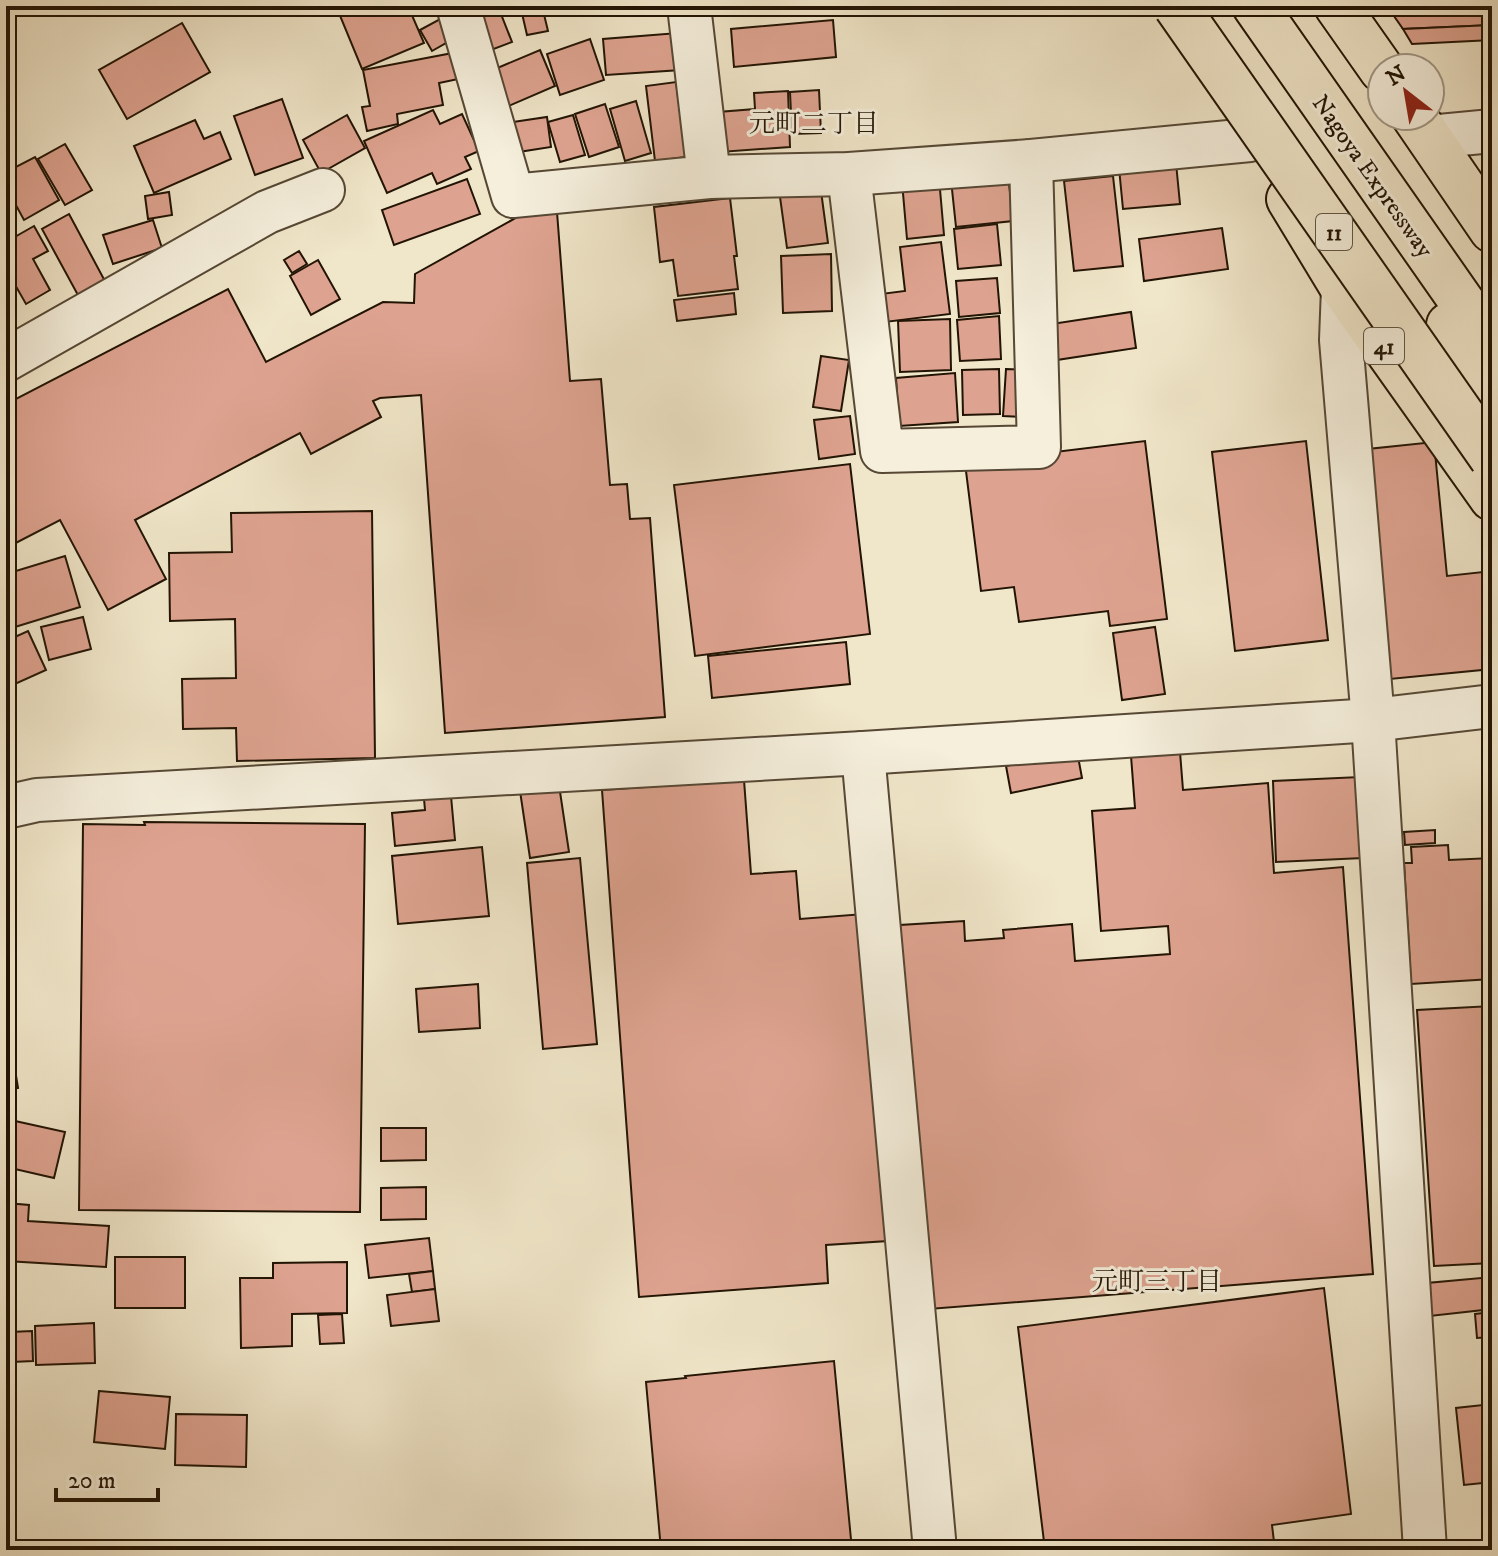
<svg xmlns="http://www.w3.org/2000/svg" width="1498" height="1556" font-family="'IM FELL DW Pica','Noto Serif JP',serif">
	<rect width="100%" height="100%" fill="#f0e6c9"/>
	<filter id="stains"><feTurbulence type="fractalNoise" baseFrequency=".0025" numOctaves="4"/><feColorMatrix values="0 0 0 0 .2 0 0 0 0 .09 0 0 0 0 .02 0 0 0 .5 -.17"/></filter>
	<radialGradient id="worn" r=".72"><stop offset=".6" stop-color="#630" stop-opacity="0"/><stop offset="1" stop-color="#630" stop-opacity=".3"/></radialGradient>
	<g fill="#dea390" stroke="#221404" stroke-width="2">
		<polygon points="336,6 408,6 424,43 362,69"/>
		<polygon points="464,6 520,6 501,14 512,42 483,53"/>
		<polygon points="533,6 542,6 548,31 527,35 521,9"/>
		<polygon points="1387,6 1492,6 1492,25 1403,29"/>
		<polygon points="442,18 453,39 432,51 420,30"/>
		<polygon points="833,20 836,57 734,67 731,29"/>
		<polygon points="182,23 210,72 127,119 99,70"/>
		<polygon points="1492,25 1492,40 1412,44 1403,29"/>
		<polygon points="678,33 681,70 606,75 603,39"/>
		<polygon points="590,39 604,80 560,95 547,54"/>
		<polygon points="540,50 555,86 504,108 488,72"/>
		<polygon points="458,52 463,78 439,83 443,105 397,114 398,124 367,131 362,107 370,106 363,70"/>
		<polygon points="676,82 686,157 655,161 646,86"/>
		<polygon points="819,90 821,133 792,134 790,92"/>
		<polygon points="788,91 790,147 720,152 718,112 755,109 754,93"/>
		<polygon points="282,99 303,158 255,175 234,116"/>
		<polygon points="636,101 651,153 625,161 610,109"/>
		<polygon points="605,104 619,147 589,157 575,114"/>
		<polygon points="433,110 440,124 462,114 479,151 465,157 471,169 437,184 432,173 387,193 364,141"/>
		<polygon points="347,115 365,148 321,173 303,140"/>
		<polygon points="573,115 585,155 560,162 548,122"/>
		<polygon points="547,117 551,147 512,153 507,123"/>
		<polygon points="195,120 204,139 220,132 231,159 154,193 134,146"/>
		<polygon points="65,144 92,190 65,205 38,159"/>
		<polygon points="35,157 59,200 24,220 6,187 6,172"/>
		<polygon points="1176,163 1180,204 1123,209 1119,168"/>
		<polygon points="1008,174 1013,221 956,227 951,180"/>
		<polygon points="1113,176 1123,266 1074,271 1064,181"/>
		<polygon points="939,178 944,235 907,239 902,182"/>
		<polygon points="467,179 480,214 394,245 382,210"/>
		<polygon points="821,191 828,243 787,248 780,197"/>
		<polygon points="169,192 172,215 148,219 145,196"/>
		<polygon points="730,198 737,256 734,256 738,289 678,296 673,260 660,262 654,207"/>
		<polygon points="557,212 570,381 601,379 610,485 627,484 630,519 650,518 665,717 445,733 421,395 380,398 373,401 381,417 311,454 300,433 135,520 166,579 108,610 60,520 6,548 6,404 228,289 266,362 383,302 414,303 415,274 521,215"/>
		<polygon points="69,214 106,283 79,297 42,229"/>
		<polygon points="153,220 162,248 113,264 103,235"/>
		<polygon points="997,224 1001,265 958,269 954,229"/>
		<polygon points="34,226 48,251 33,259 50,290 26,304 6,269 6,242"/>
		<polygon points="1222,228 1228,269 1144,281 1139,239"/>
		<polygon points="941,242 950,314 877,323 873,295 905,291 900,247"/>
		<polygon points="299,251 307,264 292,273 284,260"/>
		<polygon points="831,254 832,311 783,313 781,256"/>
		<polygon points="318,260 340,299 311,315 290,276"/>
		<polygon points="997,278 1000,313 959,317 956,281"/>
		<polygon points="734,293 736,314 677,321 674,300"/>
		<polygon points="1131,312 1136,348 1050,361 1045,325"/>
		<polygon points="999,316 1001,359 960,361 957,320"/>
		<polygon points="950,319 951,370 900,372 898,321"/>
		<polygon points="821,356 849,360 841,411 813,407"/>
		<polygon points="999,369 1000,414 963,415 962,370"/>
		<polygon points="1006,369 1026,370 1023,417 1003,416"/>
		<polygon points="955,373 958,422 899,426 896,378"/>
		<polygon points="850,416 855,454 819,459 814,420"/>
		<polygon points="1145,441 1167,619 1110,626 1108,611 1019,622 1014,587 981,591 965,463"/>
		<polygon points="1306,441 1328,640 1235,651 1212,452"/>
		<polygon points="1434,442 1447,576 1492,571 1492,669 1390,679 1368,449"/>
		<polygon points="850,464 870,634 695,656 674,485"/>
		<polygon points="372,511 375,758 237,761 236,728 183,729 182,679 236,678 235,619 170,621 169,553 232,552 231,513"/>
		<polygon points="65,556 80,607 15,627 6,598 6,574"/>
		<polygon points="83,617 91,649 49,660 41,627"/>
		<polygon points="1155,627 1165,694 1122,700 1113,633"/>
		<polygon points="28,631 46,670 6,688 6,641"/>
		<polygon points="846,642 850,684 712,698 708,656"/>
		<polygon points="1077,751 1082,778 1011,793 1006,766"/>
		<polygon points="1180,752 1183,790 1268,783 1274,873 1343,867 1373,1274 929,1309 900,925 964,921 965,941 1004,938 1003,930 1072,924 1075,961 1170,954 1168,926 1101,931 1092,811 1135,808 1131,756"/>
		<polygon points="1360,777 1363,858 1276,862 1273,781"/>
		<polygon points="744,780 751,874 796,871 800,919 864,914 888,1241 826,1245 828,1283 639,1297 602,790"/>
		<polygon points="559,785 569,852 530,858 520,791"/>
		<polygon points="451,796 455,840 395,846 392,813 425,810 424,799"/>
		<polygon points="144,822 365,824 360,1212 79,1210 83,824 145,825"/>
		<polygon points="1435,830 1435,843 1405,845 1404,832"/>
		<polygon points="1448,845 1449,860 1492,858 1492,979 1411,984 1404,863 1412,863 1411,847"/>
		<polygon points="482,847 489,916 398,924 392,856"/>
		<polygon points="580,858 597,1044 543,1049 527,863"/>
		<polygon points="478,984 480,1028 419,1032 416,989"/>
		<polygon points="1492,1006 1492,1263 1434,1266 1417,1010"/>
		<polygon points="6,1045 11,1045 18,1088 6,1090"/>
		<polygon points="6,1119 65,1132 54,1178 6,1167"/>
		<polygon points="381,1128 426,1128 426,1160 381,1161"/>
		<polygon points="426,1187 426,1219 381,1220 381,1188"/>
		<polygon points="6,1203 29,1205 28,1221 109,1226 106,1267 6,1261"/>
		<polygon points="429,1238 433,1271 369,1278 365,1245"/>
		<rect x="115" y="1257" width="70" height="51"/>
		<polygon points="347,1262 347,1313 292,1314 292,1346 241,1348 240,1278 273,1278 273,1263"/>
		<polygon points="433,1271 435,1289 412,1292 409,1274"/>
		<polygon points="1492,1277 1492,1309 1430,1316 1427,1283"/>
		<polygon points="1324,1288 1351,1514 1272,1525 1275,1550 1045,1550 1018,1327"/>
		<polygon points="435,1289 439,1321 391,1326 387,1295"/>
		<polygon points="1492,1312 1492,1337 1477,1338 1475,1314"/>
		<polygon points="342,1314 344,1343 320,1344 318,1315"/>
		<polygon points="94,1323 95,1363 36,1365 35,1326"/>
		<polygon points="32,1331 33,1361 12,1362 10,1332"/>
		<polygon points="834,1361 852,1550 661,1550 646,1382 686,1378 685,1376"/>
		<polygon points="99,1391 170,1397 165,1449 94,1442"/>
		<polygon points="1492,1404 1492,1482 1464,1485 1456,1408"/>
		<polygon points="176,1414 247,1415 246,1467 175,1465"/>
		<polygon points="1492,1539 1492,1550 1471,1550 1471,1541"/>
	</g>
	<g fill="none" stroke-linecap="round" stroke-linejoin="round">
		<g stroke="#564835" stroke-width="46">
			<g id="minor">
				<polyline points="458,6 513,196 709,177 689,6"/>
				<polyline points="1429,137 1492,131"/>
				<polyline points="849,174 882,451 1039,447 1031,161"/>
				<polyline points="709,177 849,174 1031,161 1250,140"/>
				<polyline points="1343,288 1341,340 1373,720 1425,1550"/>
				<polyline points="6,360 267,212 323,190"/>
				<polyline points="863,753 935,1550"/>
				<polyline points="6,807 37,800 863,753 1373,720 1492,706"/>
			</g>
		</g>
		<g stroke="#221404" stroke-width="48">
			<g id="highway">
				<polyline points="1255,6 1492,345"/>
				<polyline points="1337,6 1382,70"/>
				<polyline points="1414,116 1492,230"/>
				<polyline points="1289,199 1343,288 1492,498"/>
				<polyline points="1449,325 1492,387"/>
			</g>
		</g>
		<use href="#minor" stroke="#f5efdc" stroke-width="42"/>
		<use href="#highway" stroke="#f0e6c9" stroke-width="44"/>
		<g stroke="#221404" stroke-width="48" stroke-linecap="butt">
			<polyline id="highway-bridge" points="1176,6 1492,458"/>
		</g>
		<use href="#highway-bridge" stroke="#f0e6c9" stroke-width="44"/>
	</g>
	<g text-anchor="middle" stroke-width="6" stroke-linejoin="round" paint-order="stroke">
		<g fill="#f5efdc" stroke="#615645" stroke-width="2">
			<rect x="1316" y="214" width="36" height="36" rx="6"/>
			<rect x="1364" y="328" width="40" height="36" rx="6"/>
		</g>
		<g font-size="22" font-weight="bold" fill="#221404">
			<text x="1334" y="240">11</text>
			<text x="1384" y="354">41</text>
		</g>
		<g font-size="24" fill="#221404" stroke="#f5efdc">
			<text transform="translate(1373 176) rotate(55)" y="8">Nagoya Expressway</text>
		</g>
		<g font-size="26" fill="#221404" stroke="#f5efdc">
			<text x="814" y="132">元町二丁目</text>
			<text x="1157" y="1290">元町三丁目</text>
		</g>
	</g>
	<rect width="1498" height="1556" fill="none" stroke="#f0e6c9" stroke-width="32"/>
	<rect x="8" y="8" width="1482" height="1540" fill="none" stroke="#221404" stroke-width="4"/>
	<rect x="16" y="16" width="1466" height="1524" fill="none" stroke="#221404" stroke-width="2"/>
	<g transform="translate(1406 92) rotate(329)"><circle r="38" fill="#f5efdc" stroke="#a19786" stroke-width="2"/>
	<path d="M0-6L14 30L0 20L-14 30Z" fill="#8f2418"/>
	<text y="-12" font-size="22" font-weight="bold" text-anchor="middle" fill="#221404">N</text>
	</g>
	<path d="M56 1488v12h102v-12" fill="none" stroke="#221404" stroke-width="4"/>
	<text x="68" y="1488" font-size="24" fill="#221404" stroke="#f5efdc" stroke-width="6" paint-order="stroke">20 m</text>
	<rect width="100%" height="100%" filter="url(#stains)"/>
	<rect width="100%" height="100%" fill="url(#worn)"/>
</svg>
